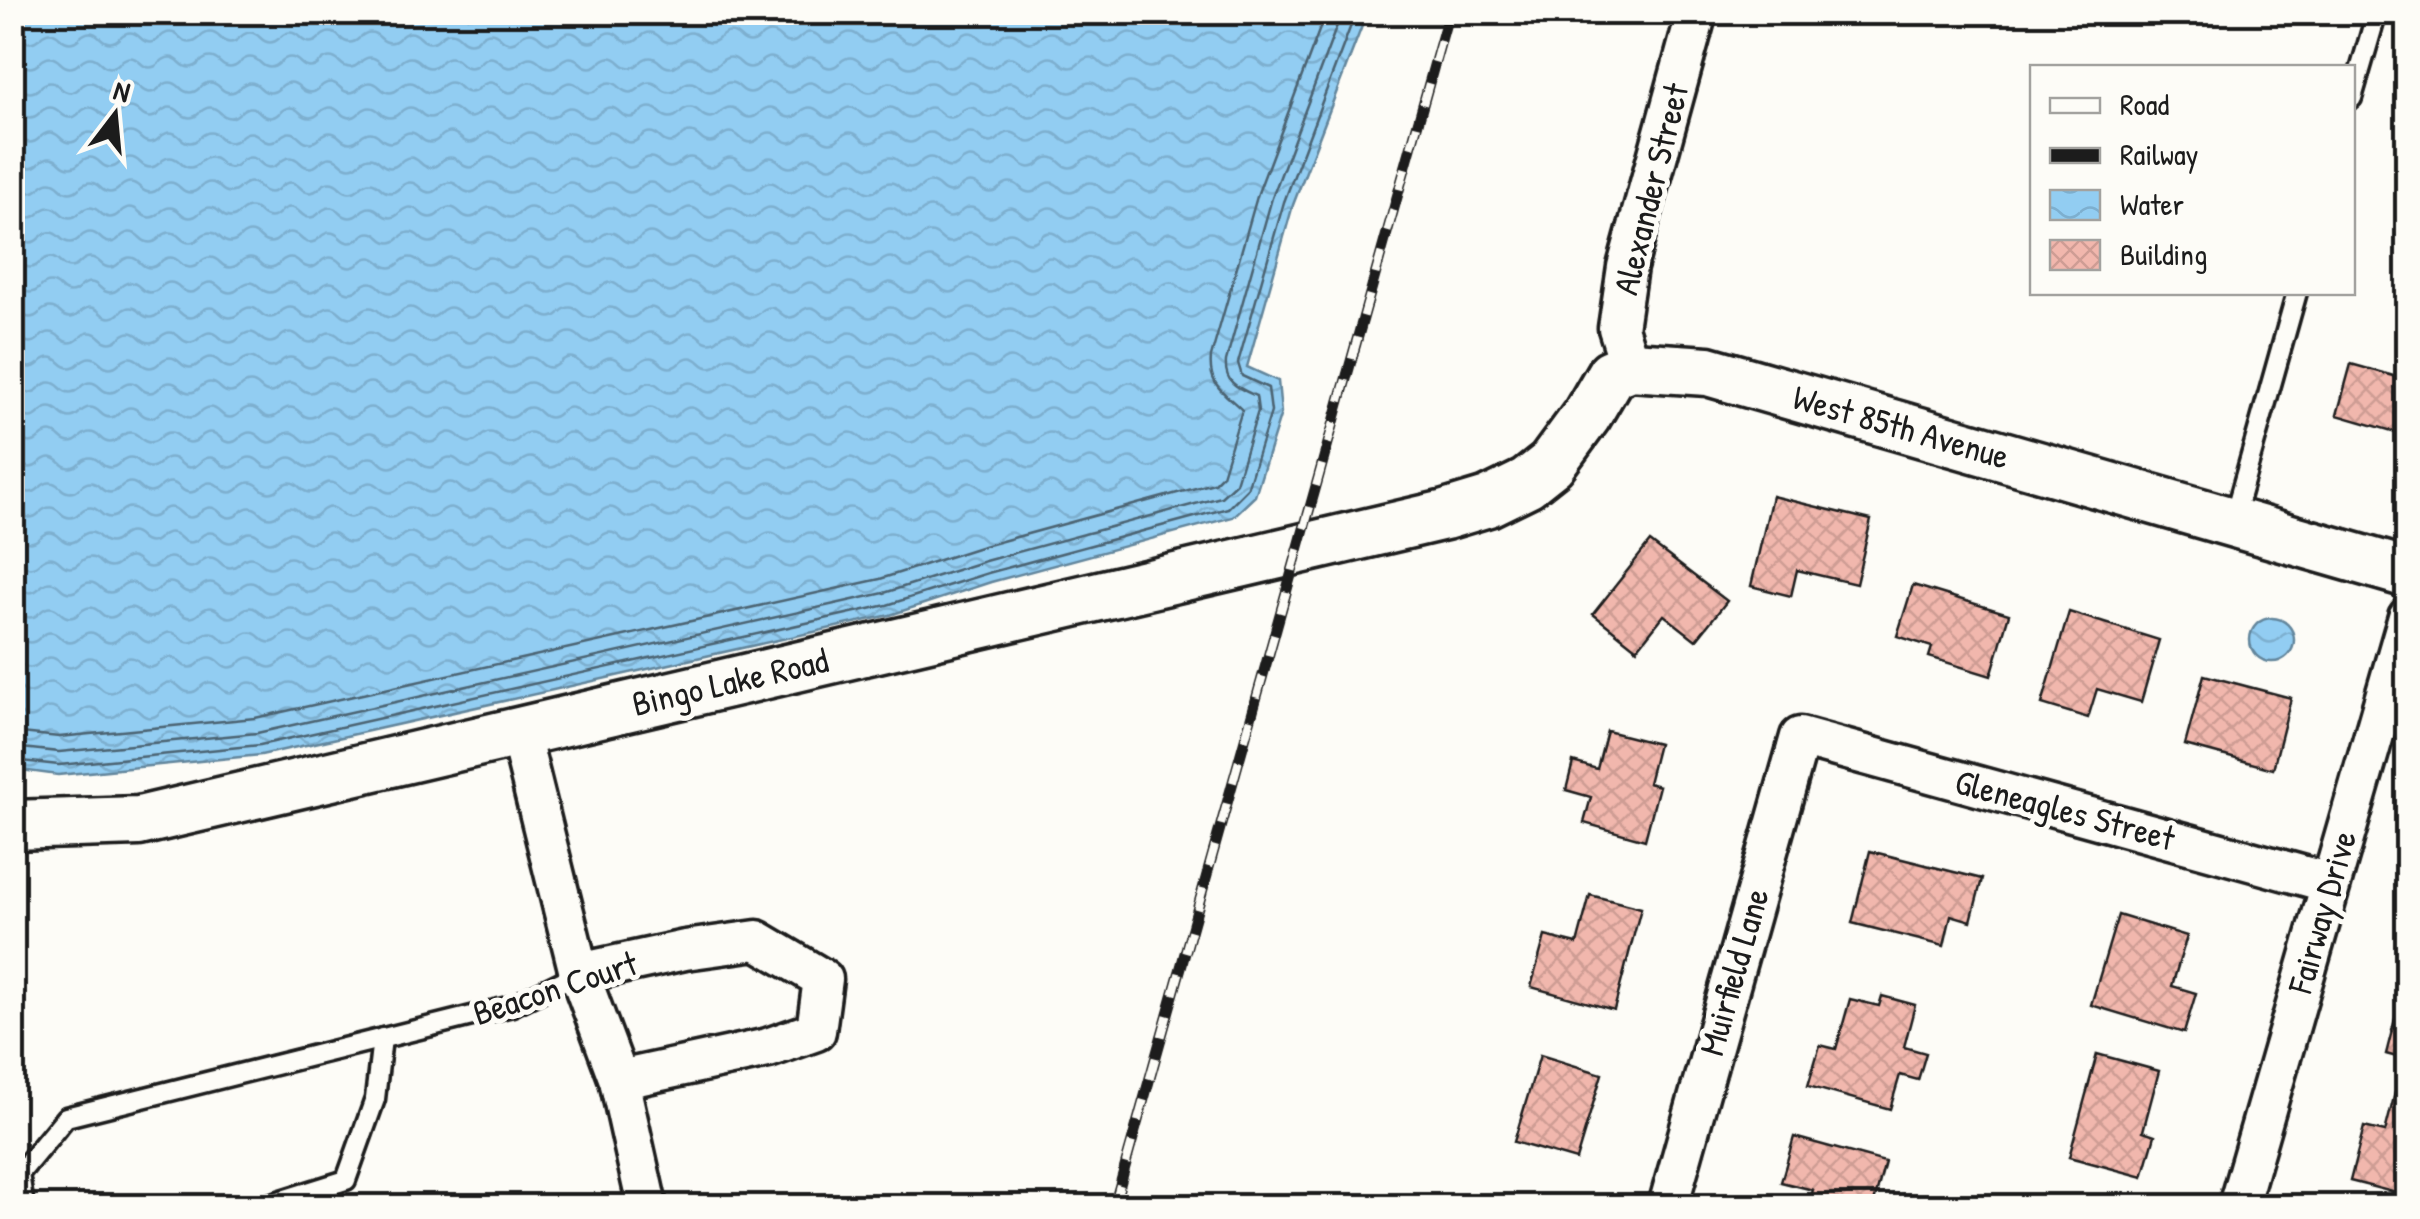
<svg xmlns="http://www.w3.org/2000/svg" width="2420" height="1219" font-family="'Patrick Hand',sans-serif">
	<defs>
		<pattern id="water-waves" width="16" height="10" patternUnits="userSpaceOnUse" patternTransform="scale(2.5)"><rect width="16" height="10" fill="#92cdf2"/><path d="M0 5q4-4 8 0t8 0" fill="none" stroke="#7dafcf"/></pattern>
		<pattern id="building-cross-hatch" width="8" height="8" patternUnits="userSpaceOnUse" patternTransform="scale(2.5)"><rect width="8" height="8" fill="#f1b7ad"/><path d="M0 0l8 8M0 8l8-8" fill="none" stroke="#ce9d94"/></pattern>
	</defs>
	<rect width="100%" height="100%" fill="#fdfcf7"/>
	<filter id="ink" filterUnits="userSpaceOnUse"><feTurbulence type="fractalNoise" baseFrequency=".01" numOctaves="2"/><feDisplacementMap in="SourceGraphic" scale="20" xChannelSelector="R" yChannelSelector="G"/><feConvolveMatrix kernelMatrix="1 2 1 2 8 2 1 2 1" color-interpolation-filters="sRGB"/></filter>
	<g filter="url(#ink)">
		<g fill="url(#water-waves)" stroke="#63869c" stroke-width="2.5">
			<polygon points="13,12 1367,12 1367,13 1293,205 1247,367 1278,381 1281,413 1255,496 1233,517 991,582 890,615 261,755 58,775 13,769"/>
			<circle cx="2272" cy="640" r="22"/>
		</g>
		<g fill="none" stroke-linecap="round" stroke-linejoin="round">
			<g stroke="#4b6372" stroke-width="2.5">
				<path d="M 12,732 L 59,737 L 255,718 L 880,579 L 980,547 L 1214,483 L 1222,475 L 1242,410 C 1225,393 1208,386 1211,357 L 1258,193 L 1326,12"/>
				<path d="M 12,747 L 59,752 L 257,733 L 884,593 L 985,561 L 1221,497 L 1236,483 L 1258,411 L 1256,396 C 1238,388 1224,383 1226,361 L 1272,198 L 1342,12"/>
				<polyline points="12,760 59,765 260,745 887,605 988,573 1228,508 1247,489 1271,412 1268,388 1242,376 1238,363 1284,202 1356,12"/>
			</g>
		</g>
		<g fill="url(#building-cross-hatch)" stroke="#1c1c1c" stroke-width="2.5">
			<polygon points="2351,364 2408,380 2408,403 2399,433 2337,415"/>
			<polygon points="1772,496 1871,520 1856,584 1797,570 1791,596 1751,586"/>
			<polygon points="1650,542 1727,601 1696,640 1664,615 1637,649 1593,614"/>
			<polygon points="1913,585 2009,614 1991,676 1929,657 1932,647 1897,636"/>
			<polygon points="2069,612 2159,640 2141,702 2097,689 2088,718 2042,704"/>
			<polygon points="2204,675 2291,698 2273,769 2185,745"/>
			<polygon points="1607,731 1658,744 1648,783 1659,786 1645,840 1584,823 1591,797 1566,790 1573,762 1597,769"/>
			<polygon points="1870,851 1982,879 1971,921 1951,915 1944,946 1852,923"/>
			<polygon points="1590,895 1641,908 1614,1010 1531,987 1545,936 1577,944"/>
			<polygon points="2118,915 2187,936 2172,986 2196,993 2184,1033 2091,1005"/>
			<polygon points="1882,996 1915,1005 1904,1047 1926,1053 1918,1080 1900,1075 1890,1109 1808,1086 1820,1045 1836,1049 1850,999 1879,1006"/>
			<polygon points="2397,1011 2408,1014 2408,1060 2386,1054"/>
			<polygon points="2097,1054 2159,1071 2143,1131 2155,1135 2143,1177 2069,1157"/>
			<polygon points="1540,1055 1602,1074 1576,1160 1514,1142"/>
			<polygon points="2395,1093 2408,1096 2408,1196 2350,1181 2364,1127 2385,1132"/>
			<polygon points="1794,1137 1885,1162 1873,1206 1808,1206 1813,1190 1781,1182"/>
		</g>
		<g fill="none" stroke-linecap="round" stroke-linejoin="round">
			<g stroke="#1c1c1c" stroke-width="25">
				<g id="service">
					<polyline points="2352,98 2377,12"/>
					<polyline points="2233,520 2297,292"/>
					<polyline points="24,1206 19,1174 66,1117 512,1006 579,973"/>
					<polyline points="263,1206 346,1180 375,1099 382,1038"/>
				</g>
			</g>
			<g stroke="#1c1c1c" stroke-width="45">
				<g id="minor">
					<polyline points="1630,366 1618,328 1627,267 1697,12"/>
					<polyline points="519,731 579,973 619,1080 647,1206"/>
					<polyline points="579,973 685,950 757,940 823,979 816,1031 768,1048 619,1080"/>
					<polyline points="1668,1206 1800,737 2330,883"/>
					<polyline points="2238,1206 2408,617"/>
				</g>
			</g>
			<g stroke="#1c1c1c" stroke-width="55">
				<polyline id="tertiary" points="12,825 139,821 1445,515 1488,502 1527,483 1551,464 1587,415 1611,374 1630,366 1708,371 2408,573"/>
			</g>
			<use href="#service" stroke="#fdfcf7" stroke-width="18"/>
			<use href="#minor" stroke="#fdfcf7" stroke-width="38"/>
			<use href="#tertiary" stroke="#fdfcf7" stroke-width="48"/>
			<g stroke="#1c1c1c" stroke-width="11">
				<polyline id="rail" points="1114,1206 1449,12"/>
			</g>
			<use href="#rail" stroke="#fdfcf7" stroke-width="8" stroke-dasharray="22" stroke-linecap="butt"/>
		</g>
	</g>
	<g text-anchor="middle" stroke-width="10" stroke-linejoin="round" paint-order="stroke">
		<g font-size="35" fill="#1c1c1c" stroke="#fdfcf7">
			<text transform="translate(1651 189) rotate(-76)" y="12">Alexander Street</text>
			<text transform="translate(1901 427) rotate(16)" y="12">West 85th Avenue</text>
			<text transform="translate(730 682) rotate(-13)" y="12">Bingo Lake Road</text>
			<text transform="translate(2065 810) rotate(15)" y="12">Gleneagles Street</text>
			<text transform="translate(2322 912) rotate(-74)" y="12">Fairway Drive</text>
			<text transform="translate(1734 972) rotate(-74)" y="12">Muirfield Lane</text>
			<text transform="translate(555 988) rotate(-18)" y="12">Beacon Court</text>
		</g>
	</g>
	<rect width="2420" height="1219" fill="none" stroke="#fdfcf7" stroke-width="50"/>
	<rect x="25" y="25" width="2370" height="1169" fill="none" stroke="#1c1c1c" stroke-width="4" filter="url(#ink)"/>
	<rect x="2030" y="65" width="325" height="230" fill="#fdfcf7" stroke="#a3a29f" stroke-width="2.5"/>
	<rect x="2050" y="98" width="50" height="15" fill="#fdfcf7" stroke="#a3a29f" stroke-width="2.5"/>
	<text x="2120" y="115" font-size="30" fill="#1c1c1c">Road</text>
	<rect x="2050" y="148" width="50" height="15" fill="#1c1c1c" stroke="#a3a29f" stroke-width="2.5"/>
	<text x="2120" y="165" font-size="30" fill="#1c1c1c">Railway</text>
	<rect x="2050" y="190" width="50" height="30" fill="url(#water-waves)" stroke="#a3a29f" stroke-width="2.5"/>
	<text x="2120" y="215" font-size="30" fill="#1c1c1c">Water</text>
	<rect x="2050" y="240" width="50" height="30" fill="url(#building-cross-hatch)" stroke="#a3a29f" stroke-width="2.5"/>
	<text x="2120" y="265" font-size="30" fill="#1c1c1c">Building</text>
	<g transform="translate(115 115) rotate(16)" stroke="#fdfcf7" stroke-width="8" paint-order="stroke">
	<path d="M0-8L18 38L0 25L-18 38Z" fill="#1c1c1c"/>
	<text y="-15" font-size="28" font-weight="bold" text-anchor="middle" fill="#1c1c1c">N</text>
	</g>
</svg>
